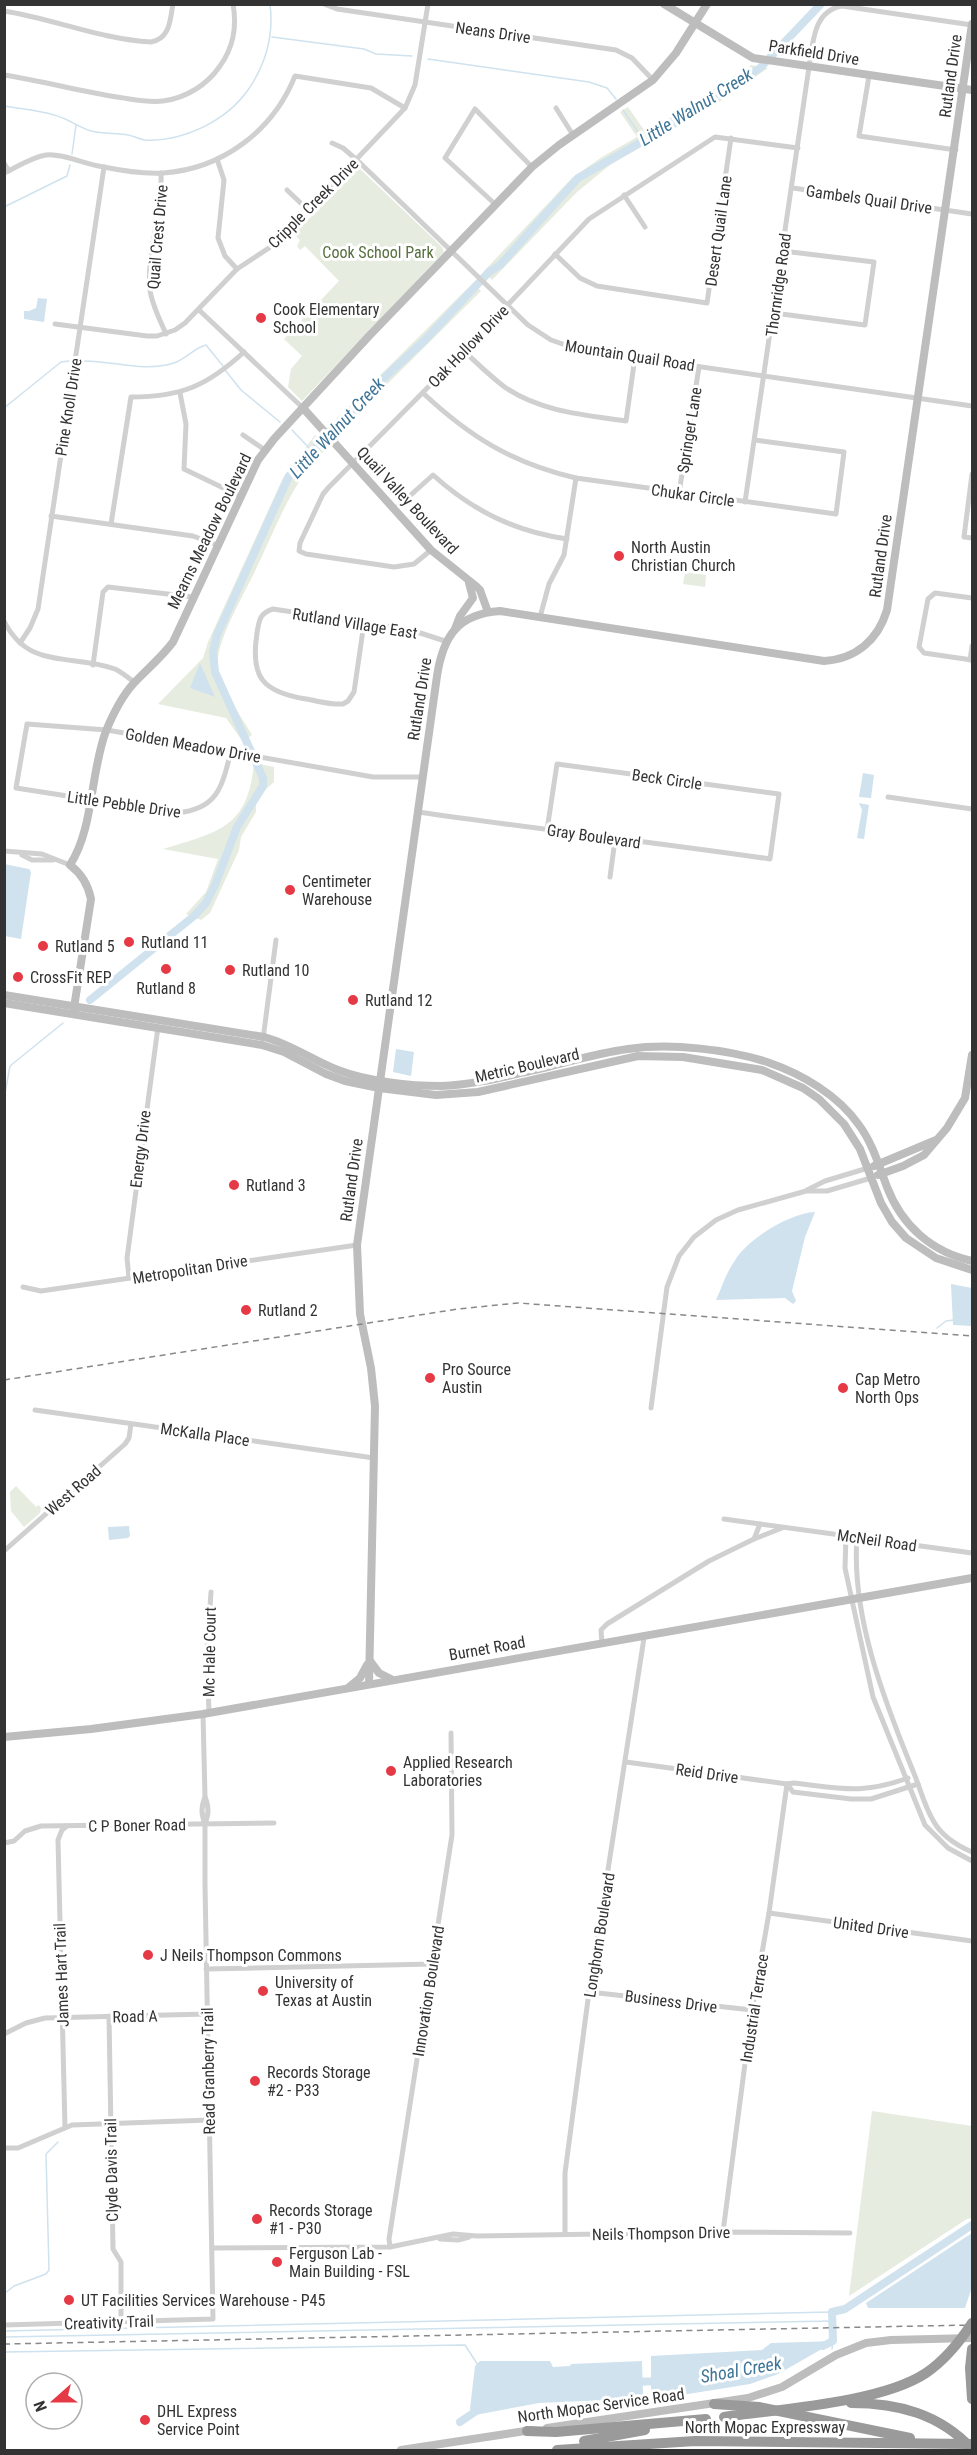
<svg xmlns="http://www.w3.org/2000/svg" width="977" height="2455" font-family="'Roboto Condensed',sans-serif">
	<rect width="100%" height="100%" fill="#fff"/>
	<g fill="#e6ecdf">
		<polygon points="751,65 768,68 719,102 610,165 577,192 492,280 484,271 572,178 602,157 637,137 620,112 628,107 646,133"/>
		<polygon points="359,168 442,247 444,252 302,401 288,387 291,369 302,356 284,339 339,281 305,246 300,250 297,246 300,240 294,234"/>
		<polygon points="473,283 481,291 335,436 327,428"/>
		<path d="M 315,435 L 327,448 C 292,480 276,528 256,569 C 245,593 213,645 218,670 C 222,691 242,717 252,735 L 243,742 L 226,718 L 158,704 L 203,658 L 208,642 L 283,478 Z"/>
		<polygon points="685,572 706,575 705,587 683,584"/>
		<path d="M 254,763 L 274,767 L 274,782 L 266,789 L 256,804 L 256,812 L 241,837 L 239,850 L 210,913 L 201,920 L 186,914 L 206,892 L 218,859 L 163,849 C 219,832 248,828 254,763 Z"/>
		<polygon points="16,1486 36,1507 39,1505 41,1508 40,1513 24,1527 11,1511 10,1492"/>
		<polygon points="872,2111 972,2126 972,2218 967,2219 849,2296"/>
	</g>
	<g fill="#cfe2ee">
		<polygon points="38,298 47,299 44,322 24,319 24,311 29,311 36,308"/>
		<polygon points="200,663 215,697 190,688"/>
		<polygon points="863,773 874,775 871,798 859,797"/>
		<polygon points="859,803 869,805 864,839 857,838 862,810"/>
		<polygon points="4,864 29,869 31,872 21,939 5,936"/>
		<polygon points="396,1049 414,1052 411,1076 393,1072"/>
		<path d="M 815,1212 L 805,1237 L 792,1291 L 796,1301 L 793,1304 L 785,1298 L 716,1300 C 722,1287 726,1273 734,1262 C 747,1239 790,1213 815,1212 Z"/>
		<polygon points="951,1284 972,1288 972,1326 953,1325"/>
		<polygon points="129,1526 130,1536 128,1538 109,1540 108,1527"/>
		<polygon points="972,2233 972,2287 965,2308 868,2308 866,2303"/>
		<polygon points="836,2341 778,2374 750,2384 651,2400 651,2356 762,2350 771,2343"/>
		<polygon points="480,2361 550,2361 553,2367 570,2366 571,2364 642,2361 643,2395 608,2400 539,2403 475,2415 470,2409 475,2366"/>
	</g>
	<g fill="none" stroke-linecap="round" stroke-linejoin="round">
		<g stroke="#cfe2ee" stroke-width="1.5">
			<polyline points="272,37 364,49 376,54 412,56"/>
			<polyline points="428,59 589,82 607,88 616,99"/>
			<path d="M 4,106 C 21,109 38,110 54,115 C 67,118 78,127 91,131 C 103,134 116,133 128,135 C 134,136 139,139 145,140 C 183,142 226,121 248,90 C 266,64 274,36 270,4"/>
			<polyline points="623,110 644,141"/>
			<polyline points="72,154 76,125"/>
			<polyline points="4,207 67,176 70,165"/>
			<path d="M 81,361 C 112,360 142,373 174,363 C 186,359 194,348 206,345 L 223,366"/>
			<polyline points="225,370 241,390 280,422"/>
			<polyline points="4,408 61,362 69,361"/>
			<polyline points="292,430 312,451"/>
			<polyline points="4,1099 10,1066 63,1023"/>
			<polyline points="937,1328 946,1321 954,1320"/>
			<polyline points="4,2294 14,2286 46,2274 49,2270 46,2154 58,2142"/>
			<polyline points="4,2331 832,2312"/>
			<polyline points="4,2337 832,2321"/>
			<polyline points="832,2349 833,2341"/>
			<polyline points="4,2352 465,2345 478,2365"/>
		</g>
		<g stroke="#cfe2ee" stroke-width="8">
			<polyline points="90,1000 194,916 206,903 215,885 237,827 263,786 263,778 215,672 213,652 217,635 289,476 369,392 425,340 489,272 500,265 578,178 682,119 760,68 821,4"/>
			<polyline points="823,2346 833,2341 832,2312 845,2309 972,2225"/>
			<polyline points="633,2382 662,2381"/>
			<polyline points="460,2422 482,2407"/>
		</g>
		<g stroke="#d0d0d0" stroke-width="5">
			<polyline points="324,4 337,9 616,50 632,58 653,80"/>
			<path d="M 4,11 C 54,19 100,39 151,42 C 170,39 170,20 173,4"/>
			<path d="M 4,75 C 42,81 79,91 117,97 C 132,99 148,103 163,101 C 186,98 207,85 220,66 C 233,48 237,26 233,4"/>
			<polyline points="869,76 859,136 956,150"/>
			<polyline points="556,108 573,135"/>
			<polyline points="332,143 343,148 357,160 528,325 551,340 577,349 972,406"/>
			<polyline points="217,159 224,180 218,238 225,256 237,269"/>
			<polyline points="4,163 9,171"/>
			<path d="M 4,173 C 17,167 32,157 46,155 C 63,153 86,165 104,167 C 123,171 143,174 163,173 C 222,169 273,131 295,76 L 371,88 L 405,108"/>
			<path d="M 161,173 C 163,211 146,255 150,290 C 152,305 160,320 166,334"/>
			<polyline points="793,188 972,214"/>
			<polyline points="287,190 308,210"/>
			<polyline points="624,195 645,227"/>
			<polyline points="496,205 445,158 475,109 532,167"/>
			<polyline points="555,254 580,278 597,286 707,303 731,138"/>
			<polyline points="199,310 303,408"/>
			<polyline points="774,313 865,325 874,262 783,251"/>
			<polyline points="55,324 147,336 157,336 175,330 185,323 237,269 278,242 405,108 415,85 428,4"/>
			<path d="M 464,351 C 478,364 491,377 506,388 C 542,412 585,415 626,421 L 635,357"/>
			<polyline points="180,393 186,424 184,469 240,496"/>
			<path d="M 423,393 C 470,437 512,463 576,478 L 836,514 L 844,452 L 755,440"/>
			<polyline points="243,435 265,450"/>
			<polyline points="972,474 964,537 972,538"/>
			<polyline points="679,493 699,367"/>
			<path d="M 745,502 L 809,67 C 813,43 813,11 842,6 L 972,25"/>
			<path d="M 394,510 L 433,475 C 473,511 514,531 567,539"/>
			<polyline points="51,516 193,536 217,545"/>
			<path d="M 111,524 L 131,397 C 181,397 207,386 244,352"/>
			<polyline points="431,550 414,564 394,567 306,554 299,551 300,543 323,494 329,487 464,351 589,219 715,137 798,148"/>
			<polyline points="972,598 935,593 928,599 919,647 924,653 972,660"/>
			<polyline points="540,617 549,584 564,555 576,478"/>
			<path d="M 4,621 C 29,671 72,653 115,669 C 122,672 128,678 134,682"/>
			<path d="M 364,623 L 354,692 L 348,701 L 343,704 C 331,705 318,701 306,699 C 263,692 250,678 257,633 C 259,620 260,613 273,609 L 411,630 L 445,641"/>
			<polyline points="20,643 30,628 38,609 104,167"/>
			<polyline points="970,660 972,646"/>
			<polyline points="93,665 103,592 108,587 193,597"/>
			<path d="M 231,751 C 222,787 218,809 177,813 L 16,788 L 27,724 L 107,730 L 373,777 L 423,777"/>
			<polyline points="888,797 972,809"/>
			<path d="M 418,812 C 535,829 653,842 770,859 L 779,794 L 557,764 L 547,830"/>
			<polyline points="4,851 42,854 70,865"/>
			<polyline points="22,855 32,860 53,860"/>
			<polyline points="610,877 615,840"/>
			<polyline points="263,1039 276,940"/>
			<polyline points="807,1190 825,1181 868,1168"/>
			<polyline points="129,1278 127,1258 158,1027"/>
			<polyline points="23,1287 41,1291 357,1245"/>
			<polyline points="651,1408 667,1287 679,1256 694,1237 716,1220 738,1210 806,1191 827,1191 871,1178"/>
			<polyline points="35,1410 374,1458"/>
			<polyline points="724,1519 760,1524"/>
			<polyline points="846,1535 845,1568 873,1697 925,1825 948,1848 972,1861"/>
			<path d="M 857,1537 C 851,1615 884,1700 913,1771 C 920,1787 924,1806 934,1822 C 942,1836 958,1846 972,1852"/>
			<polyline points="754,1539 782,1528"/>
			<polyline points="4,1551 125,1444 129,1438 131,1424"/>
			<polyline points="602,1644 601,1630 607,1624 709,1561 754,1539 760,1524 972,1553"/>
			<polyline points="209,1713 207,1650 211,1592"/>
			<path d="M 626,1762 L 787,1784 L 794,1783 C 840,1788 862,1795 908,1778"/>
			<polyline points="787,1784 793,1792 851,1799 871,1799 918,1784"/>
			<path d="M 205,1797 C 201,1807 201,1814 205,1824"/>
			<polyline points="4,1843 14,1841 25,1831 41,1826 274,1823"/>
			<polyline points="769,1913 972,1941"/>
			<polyline points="206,1969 432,1964"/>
			<polyline points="589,1992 752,2010"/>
			<polyline points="109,2016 113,2249 121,2262 121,2321"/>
			<polyline points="4,2034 26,2023 45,2018 207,2014"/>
			<polyline points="65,2128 58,1840 62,1830 67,1826"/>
			<polyline points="4,2148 18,2148 72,2125 209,2120"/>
			<polyline points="723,2232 752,2010 769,1913 787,1784"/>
			<polyline points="565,2234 565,2173 589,1992 644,1638"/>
			<polyline points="440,2239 458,2240 469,2237"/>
			<polyline points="390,2247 389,2239 452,1835 451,1733"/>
			<polyline points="212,2248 390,2247 453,2234 477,2236 723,2232 850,2233"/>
			<path d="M 4,2325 L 213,2319 L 205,1885 L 205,1824 C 209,1814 209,1807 205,1797 L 203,1714"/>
		</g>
		<g stroke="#bdbdbd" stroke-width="8">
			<polyline points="664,4 753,58 972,90"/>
			<polyline points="303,408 431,550 476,586 480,590 488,612"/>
			<polyline points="455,629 460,616 473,598 469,583"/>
			<path d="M 4,995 L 264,1037 C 291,1044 312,1060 338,1070 C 366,1081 410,1086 441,1086 C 474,1085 507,1076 539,1069 C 568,1062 598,1053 628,1049 C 670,1043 727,1049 767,1062 C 802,1074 838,1095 859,1125 C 873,1144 879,1166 887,1187 C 902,1226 932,1252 972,1261"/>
			<polyline points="4,1003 262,1045 284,1052 326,1074 345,1081 379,1088 436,1095 478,1092 638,1056 683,1057 762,1070 803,1088 819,1099 844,1124 860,1149 881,1203 892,1222 906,1238 936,1258 972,1270"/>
			<path d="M 73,1014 L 91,899 C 88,884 82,874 70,865 C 94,828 90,773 106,731 C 113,714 122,696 134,683 C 147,669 161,658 173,642 L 258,460 L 274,439 L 369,336 L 532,167 L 559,145 L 653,80 L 676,53 L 707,4"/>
			<polyline points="874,1166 936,1140"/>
			<polyline points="878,1175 903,1166 924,1155 947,1128 965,1098 972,1055"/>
			<polyline points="370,1661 379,1673 391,1679"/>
			<path d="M 369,1684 L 375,1406 L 371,1368 L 360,1314 L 357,1245 L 437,676 C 443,637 457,614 500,611 L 824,661 C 856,659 878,640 887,610 L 972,24"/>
			<polyline points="349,1687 360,1678 367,1665"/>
			<polyline points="4,1737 91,1729 203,1714 972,1578"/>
			<polyline points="547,2428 748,2398 782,2387 836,2355 866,2343 891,2340 972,2338"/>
			<polyline points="401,2450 532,2430"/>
		</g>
		<g stroke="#9a9a9a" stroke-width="10">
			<polyline points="972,2349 970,2368 972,2399"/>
			<polyline points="714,2404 759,2407 910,2438"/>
			<polyline points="527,2431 556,2432 706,2419"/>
			<polyline points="584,2441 645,2430"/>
			<polyline points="557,2450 695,2441 972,2444"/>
		</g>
		<g stroke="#888" stroke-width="1.5" stroke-dasharray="6 4.5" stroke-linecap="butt">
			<polyline points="4,1380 458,1309 518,1303 972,1336"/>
			<polyline points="4,2344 972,2325"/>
		</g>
		<g stroke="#9a9a9a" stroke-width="10">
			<path d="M 851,2403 C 898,2403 940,2414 972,2449"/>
			<path d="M 724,2417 C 779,2409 881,2403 926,2373 C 945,2360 959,2343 972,2323"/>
		</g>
	</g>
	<g fill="#e63946" stroke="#fff" stroke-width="2">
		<circle cx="261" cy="318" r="6"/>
		<circle cx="619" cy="556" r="6"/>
		<circle cx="290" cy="890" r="6"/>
		<circle cx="129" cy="942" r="6"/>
		<circle cx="43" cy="946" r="6"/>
		<circle cx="166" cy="969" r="6"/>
		<circle cx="230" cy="970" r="6"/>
		<circle cx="18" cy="977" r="6"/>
		<circle cx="353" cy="1000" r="6"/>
		<circle cx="234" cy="1185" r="6"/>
		<circle cx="246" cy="1310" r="6"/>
		<circle cx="430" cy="1378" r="6"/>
		<circle cx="843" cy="1388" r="6"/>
		<circle cx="391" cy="1771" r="6"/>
		<circle cx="148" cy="1955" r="6"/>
		<circle cx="263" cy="1991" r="6"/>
		<circle cx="255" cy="2081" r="6"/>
		<circle cx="257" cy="2219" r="6"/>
		<circle cx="277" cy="2262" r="6"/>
		<circle cx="69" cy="2300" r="6"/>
		<circle cx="145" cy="2420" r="6"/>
	</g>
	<g text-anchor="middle" stroke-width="6" stroke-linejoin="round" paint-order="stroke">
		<g font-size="16" fill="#333" stroke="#fff">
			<text transform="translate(493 32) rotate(8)" y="6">Neans Drive</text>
			<text transform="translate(814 52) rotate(9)" y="6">Parkfield Drive</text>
			<text transform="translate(950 76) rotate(-82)" y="6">Rutland Drive</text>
			<text transform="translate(869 199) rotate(8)" y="6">Gambels Quail Drive</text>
			<text transform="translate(313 203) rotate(-45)" y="6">Cripple Creek Drive</text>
			<text transform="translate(718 231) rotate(-82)" y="6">Desert Quail Lane</text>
			<text transform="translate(157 237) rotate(-85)" y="6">Quail Crest Drive</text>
			<text transform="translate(778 285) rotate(-82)" y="6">Thornridge Road</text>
			<text transform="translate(468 346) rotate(-46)" y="6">Oak Hollow Drive</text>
			<text transform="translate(630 355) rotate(9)" y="6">Mountain Quail Road</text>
			<text transform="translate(68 407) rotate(-81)" y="6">Pine Knoll Drive</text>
			<text transform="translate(689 430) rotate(-81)" y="6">Springer Lane</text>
			<text transform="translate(693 495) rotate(8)" y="6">Chukar Circle</text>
			<text transform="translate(408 500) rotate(47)" y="6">Quail Valley Boulevard</text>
			<text transform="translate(209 531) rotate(-64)" y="6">Mearns Meadow Boulevard</text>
			<text transform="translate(880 556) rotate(-82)" y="6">Rutland Drive</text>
			<text transform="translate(355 623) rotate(9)" y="6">Rutland Village East</text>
			<text transform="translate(419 699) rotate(-81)" y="6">Rutland Drive</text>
			<text transform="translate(193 745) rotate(10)" y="6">Golden Meadow Drive</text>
			<text transform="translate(667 779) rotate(8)" y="6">Beck Circle</text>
			<text transform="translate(124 804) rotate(8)" y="6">Little Pebble Drive</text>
			<text transform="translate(594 836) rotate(8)" y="6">Gray Boulevard</text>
			<text transform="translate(527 1065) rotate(-13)" y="6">Metric Boulevard</text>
			<text transform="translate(140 1149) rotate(-83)" y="6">Energy Drive</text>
			<text transform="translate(351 1180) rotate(-82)" y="6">Rutland Drive</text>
			<text transform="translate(190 1269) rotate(-9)" y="6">Metropolitan Drive</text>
			<text transform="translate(205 1434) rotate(8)" y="6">McKalla Place</text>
			<text transform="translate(73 1490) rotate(-41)" y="6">West Road</text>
			<text transform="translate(877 1540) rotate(8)" y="6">McNeil Road</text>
			<text transform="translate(487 1648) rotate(-10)" y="6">Burnet Road</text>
			<text transform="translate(209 1652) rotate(-89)" y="6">Mc Hale Court</text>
			<text transform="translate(707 1773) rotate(8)" y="6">Reid Drive</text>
			<text transform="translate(137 1825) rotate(-1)" y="6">C P Boner Road</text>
			<text transform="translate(871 1927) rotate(8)" y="6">United Drive</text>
			<text transform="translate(599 1935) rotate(-81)" y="6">Longhorn Boulevard</text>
			<text transform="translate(61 1975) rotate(-92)" y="6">James Hart Trail</text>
			<text transform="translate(428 1991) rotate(-81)" y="6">Innovation Boulevard</text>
			<text transform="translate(671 2001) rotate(7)" y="6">Business Drive</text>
			<text transform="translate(754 2008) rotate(-81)" y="6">Industrial Terrace</text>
			<text transform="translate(135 2016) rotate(-1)" y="6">Road A</text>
			<text transform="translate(208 2071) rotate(-91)" y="6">Read Granberry Trail</text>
			<text transform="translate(111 2170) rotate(-91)" y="6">Clyde Davis Trail</text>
			<text transform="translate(661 2233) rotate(-1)" y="6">Neils Thompson Drive</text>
			<text transform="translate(109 2322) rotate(-2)" y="6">Creativity Trail</text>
			<text transform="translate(601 2405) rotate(-8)" y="6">North Mopac Service Road</text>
			<text x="765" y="2433">North Mopac Expressway</text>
		</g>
		<g font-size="16" fill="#56703f" stroke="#fff">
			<text x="378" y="258">Cook School Park</text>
		</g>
		<g font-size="16" fill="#333" stroke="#fff" text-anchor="start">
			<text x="273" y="315">Cook Elementary<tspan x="273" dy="18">School</tspan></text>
			<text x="631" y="553">North Austin<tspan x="631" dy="18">Christian Church</tspan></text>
			<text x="302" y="887">Centimeter<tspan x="302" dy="18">Warehouse</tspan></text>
			<text x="141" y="948">Rutland 11</text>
			<text x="55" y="952">Rutland 5</text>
			<text x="242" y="976">Rutland 10</text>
			<text x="30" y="983">CrossFit REP</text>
			<text x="166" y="994" text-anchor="middle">Rutland 8</text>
			<text x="365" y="1006">Rutland 12</text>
			<text x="246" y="1191">Rutland 3</text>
			<text x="258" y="1316">Rutland 2</text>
			<text x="442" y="1375">Pro Source<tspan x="442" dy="18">Austin</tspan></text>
			<text x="855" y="1385">Cap Metro<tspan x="855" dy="18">North Ops</tspan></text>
			<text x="403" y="1768">Applied Research<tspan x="403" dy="18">Laboratories</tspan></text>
			<text x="160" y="1961">J Neils Thompson Commons</text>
			<text x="275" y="1988">University of<tspan x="275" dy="18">Texas at Austin</tspan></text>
			<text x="267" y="2078">Records Storage<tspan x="267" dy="18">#2 - P33</tspan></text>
			<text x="269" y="2216">Records Storage<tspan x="269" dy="18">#1 - P30</tspan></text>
			<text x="289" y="2259">Ferguson Lab -<tspan x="289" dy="18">Main Building - FSL</tspan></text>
			<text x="81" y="2306">UT Facilities Services Warehouse - P45</text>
			<text x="157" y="2417">DHL Express<tspan x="157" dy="18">Service Point</tspan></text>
		</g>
		<g font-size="18" font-style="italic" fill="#3f7597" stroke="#fff">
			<text transform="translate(696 107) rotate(-32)" y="6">Little Walnut Creek</text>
			<text transform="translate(337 428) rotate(-47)" y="6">Little Walnut Creek</text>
			<text transform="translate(741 2370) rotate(-10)" y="6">Shoal Creek</text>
		</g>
	</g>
	<rect width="977" height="2455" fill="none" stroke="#333333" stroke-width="12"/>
	<g transform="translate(54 2401) rotate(249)"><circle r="28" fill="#ffffff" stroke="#adadad" stroke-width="1.5"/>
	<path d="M0-4.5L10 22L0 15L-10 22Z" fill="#e63946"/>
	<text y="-9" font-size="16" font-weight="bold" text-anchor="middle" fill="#333333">N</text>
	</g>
</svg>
